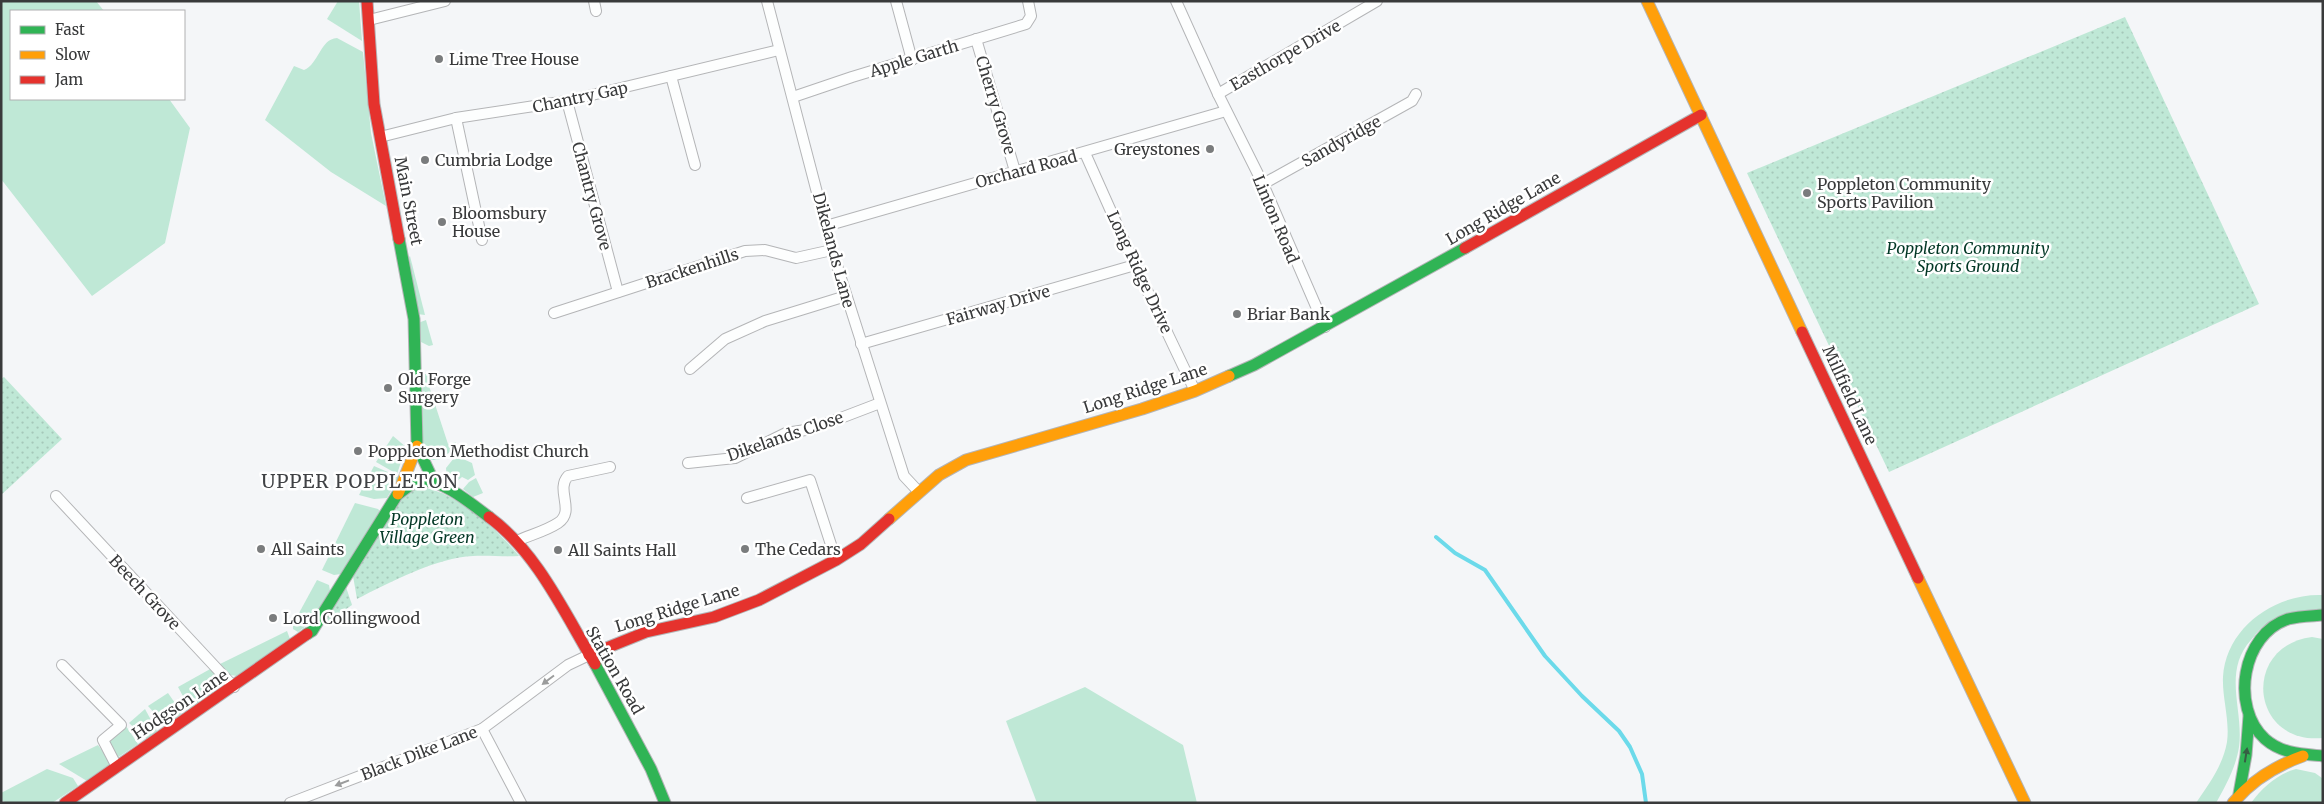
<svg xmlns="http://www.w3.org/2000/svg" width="2324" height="804" font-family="Merriweather,serif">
	<defs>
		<pattern id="park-dots" width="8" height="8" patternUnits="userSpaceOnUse" patternTransform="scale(1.25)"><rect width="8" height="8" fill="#bfe8d6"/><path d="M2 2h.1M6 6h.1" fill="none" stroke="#a5c8b9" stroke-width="1.8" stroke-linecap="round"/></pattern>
	</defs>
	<rect width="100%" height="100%" fill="#f4f6f8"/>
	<g fill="#bfe8d6">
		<polygon points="1,1 96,1 104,11 11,11 11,99 169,99 190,128 165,243 92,296 1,179"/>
		<polygon points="338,1 359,1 362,41 327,19"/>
		<path d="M 337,38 L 363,52 L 371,133 L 386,206 L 331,172 L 265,120 L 294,66 L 304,70 C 319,64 320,39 337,38 Z"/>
		<polygon points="410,256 425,315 417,314 409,257"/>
		<polygon points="426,320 433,345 429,346 421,342 418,323"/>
		<polygon points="422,374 434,374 429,386 448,444 456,442 454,449 439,460 431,460 423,443"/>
		<polygon points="393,436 406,447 397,474 376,462"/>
		<polygon points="454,458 461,458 472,463 475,475 468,480 462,477 454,484 447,479 446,468"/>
		<polygon points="374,466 399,477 387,498 374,499 359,495"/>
		<polygon points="476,478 483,493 473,497 463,489 469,482"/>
		<polygon points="355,503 378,509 380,511 341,574 334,575 322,570"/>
		<polygon points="317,580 329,585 330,591 310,623 298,632 293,629 293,624"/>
		<path d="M 2323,595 L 2323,609 C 2304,615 2282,618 2264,626 C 2259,629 2255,636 2251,640 C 2222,672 2244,710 2239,747 C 2236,767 2226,785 2216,803 L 2196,803 C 2209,784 2223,765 2227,742 C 2230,720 2222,698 2223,677 C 2226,627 2276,593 2323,595 Z"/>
		<polygon points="287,631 290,639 237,676 230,675 220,664"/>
		<path d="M 2312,637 L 2323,639 L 2323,738 C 2250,745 2241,646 2312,637 Z"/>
		<polygon points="212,668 222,682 221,687 190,709 178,687"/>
		<polygon points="1085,687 1183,745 1197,803 1037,803 1006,721"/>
		<polygon points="168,693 182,713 166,726 148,706"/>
		<polygon points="145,709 157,731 147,739 129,723"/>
		<polygon points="126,726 138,744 117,758 108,742 110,737"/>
		<polygon points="98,745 108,759 110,765 87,781 59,764"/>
		<polygon points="47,769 73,778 78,786 52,803 7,803 1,800 1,793"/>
		<path d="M 2296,769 L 2315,773 L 2322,778 L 2323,803 L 2251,803 C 2261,788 2279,773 2296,769 Z"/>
	</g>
	<g fill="url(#park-dots)">
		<polygon points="2125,17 2259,304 1889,472 1747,173"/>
		<polygon points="4,377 62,439 1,495 1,379"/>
		<path d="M 418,487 C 454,489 497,529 519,556 C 503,557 488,555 473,556 C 438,557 388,583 357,599 L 353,576 L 400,499 Z"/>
		<polygon points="346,587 352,605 327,622 325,620"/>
	</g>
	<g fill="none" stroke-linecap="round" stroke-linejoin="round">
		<polyline stroke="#6cdaea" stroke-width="4" points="1436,537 1455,553 1485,570 1545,656 1582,696 1619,731 1630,747 1642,774 1646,803"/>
		<g stroke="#b4b5b7" stroke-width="12">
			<g id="street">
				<polyline points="594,1 596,11"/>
				<polyline points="767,1 832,250 904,476 918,491"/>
				<polyline points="896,1 912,60"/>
				<polyline points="1176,1 1218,94 1263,184 1325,327"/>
				<polyline points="369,20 445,1"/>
				<polyline points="976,39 1015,171"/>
				<polyline points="671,76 695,165"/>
				<polyline points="1218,94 1377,1"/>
				<polyline points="793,97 852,77 1026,24 1031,16 1028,1"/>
				<polyline points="567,101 618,292"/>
				<polyline points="456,118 482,240"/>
				<polyline points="380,137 456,118 567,101 779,50"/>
				<polyline points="1085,153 1135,265 1195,391"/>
				<polyline points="1263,184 1412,101 1416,94"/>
				<polyline points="826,226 1226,111"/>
				<polyline points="554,313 745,251 765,250 796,258 832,250"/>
				<polyline points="861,344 1135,265"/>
				<polyline points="690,369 725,339 765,321 846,296"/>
				<polyline points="688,463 735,458 786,433 812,429 880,403"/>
				<polyline points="56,496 234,687"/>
				<polyline points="747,498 810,480 836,560"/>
				<path d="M 517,541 C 530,535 546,531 558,523 C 576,511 555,490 568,476 L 610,467"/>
				<polyline points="62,665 121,725 103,740 117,767"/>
				<polyline points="482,729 521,803"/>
				<polyline points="290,803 482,729 568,665 589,655"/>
			</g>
		</g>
		<g stroke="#b4b5b7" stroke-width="13">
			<g id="fast">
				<polyline points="399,239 414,319 417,446 434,482"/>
				<polyline points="1229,376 1254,365 1465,248"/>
				<path d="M 2323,615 C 2312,616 2299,616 2288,619 C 2242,634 2230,707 2265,739 C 2282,754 2302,754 2323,756"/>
				<path d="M 307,634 L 312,631 L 397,495 C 404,490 412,482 421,481 C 441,478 473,505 489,517"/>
				<polyline points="595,664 651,769 665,803"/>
				<polyline points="2239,794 2246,755 2249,716"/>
			</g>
		</g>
		<g stroke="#b4b5b7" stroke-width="13">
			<g id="slow">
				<polyline points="1647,1 1802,332"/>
				<polyline points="398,494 417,446"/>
				<polyline points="889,519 939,475 966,460 1142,409 1195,391 1229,376"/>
				<polyline points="1918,578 2025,803"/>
				<path d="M 2233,803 C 2252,780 2275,766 2303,756"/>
			</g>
		</g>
		<g stroke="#b4b5b7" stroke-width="13">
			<g id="jam">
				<polyline points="367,1 374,104 399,239"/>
				<polyline points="1465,248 1701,115"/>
				<polyline points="1802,332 1918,578"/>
				<path d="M 489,517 C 537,552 565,614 595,664"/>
				<polyline points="589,655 646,632 714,617 759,600 836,560 861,544 889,519"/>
				<polyline points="65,803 307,634"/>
			</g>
		</g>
		<use href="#street" stroke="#fdfefe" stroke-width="10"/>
		<use href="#fast" stroke="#30b455" stroke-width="11"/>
		<use href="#slow" stroke="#ff9f0a" stroke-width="11"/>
		<use href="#jam" stroke="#e5322d" stroke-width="11"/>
	</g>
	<defs><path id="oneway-solid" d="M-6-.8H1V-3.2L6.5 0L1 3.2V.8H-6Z" transform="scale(1.25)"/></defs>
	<g fill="#9b9c9c">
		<use href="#oneway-solid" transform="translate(548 680) rotate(143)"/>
		<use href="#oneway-solid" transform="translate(342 783) rotate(159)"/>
	</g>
	<use fill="#365f43" href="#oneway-solid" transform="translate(2246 755) rotate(-81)"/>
	<g fill="#7a7c7d" stroke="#fff" stroke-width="2">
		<circle cx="439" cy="59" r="5"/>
		<circle cx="1210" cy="149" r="5"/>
		<circle cx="425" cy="160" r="5"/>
		<circle cx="1807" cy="193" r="5"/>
		<circle cx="442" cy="222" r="5"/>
		<circle cx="1237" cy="314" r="5"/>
		<circle cx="388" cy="388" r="5"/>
		<circle cx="358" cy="451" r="5"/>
		<circle cx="261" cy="549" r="5"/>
		<circle cx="745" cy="549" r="5"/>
		<circle cx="558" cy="550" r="5"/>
		<circle cx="273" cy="618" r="5"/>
	</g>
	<g text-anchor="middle" stroke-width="5" stroke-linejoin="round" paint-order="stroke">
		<g font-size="16" fill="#393a3b" stroke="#fff">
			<text transform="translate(1285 55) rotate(-30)" y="6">Easthorpe Drive</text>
			<text transform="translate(914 58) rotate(-17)" y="6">Apple Garth</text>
			<text transform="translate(580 97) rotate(-12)" y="6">Chantry Gap</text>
			<text transform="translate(996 105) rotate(73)" y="6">Cherry Grove</text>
			<text transform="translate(1341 141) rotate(-29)" y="6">Sandyridge</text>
			<text transform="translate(1026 169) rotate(-15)" y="6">Orchard Road</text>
			<text transform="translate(592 196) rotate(75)" y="6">Chantry Grove</text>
			<text transform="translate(409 201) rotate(79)" y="6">Main Street</text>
			<text transform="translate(1503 208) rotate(-30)" y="6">Long Ridge Lane</text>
			<text transform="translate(1276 219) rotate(67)" y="6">Linton Road</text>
			<text transform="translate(834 250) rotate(75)" y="6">Dikelands Lane</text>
			<text transform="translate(692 268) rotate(-18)" y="6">Brackenhills</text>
			<text transform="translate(1140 272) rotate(65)" y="6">Long Ridge Drive</text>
			<text transform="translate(998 305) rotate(-16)" y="6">Fairway Drive</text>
			<text transform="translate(1145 388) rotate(-18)" y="6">Long Ridge Lane</text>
			<text transform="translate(1850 395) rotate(65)" y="6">Millfield Lane</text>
			<text transform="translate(785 436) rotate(-19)" y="6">Dikelands Close</text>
			<text transform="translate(145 592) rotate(47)" y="6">Beech Grove</text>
			<text transform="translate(677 608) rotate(-17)" y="6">Long Ridge Lane</text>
			<text transform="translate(615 670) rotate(60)" y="6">Station Road</text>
			<text transform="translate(180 704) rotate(-34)" y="6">Hodgson Lane</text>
			<text transform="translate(419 753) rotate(-21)" y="6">Black Dike Lane</text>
		</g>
		<g font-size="16" fill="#393a3b" stroke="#fff" text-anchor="start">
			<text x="449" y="65">Lime Tree House</text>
			<text x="1200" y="155" text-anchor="end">Greystones</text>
			<text x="435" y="166">Cumbria Lodge</text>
			<text x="1817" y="190">Poppleton Community<tspan x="1817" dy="18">Sports Pavilion</tspan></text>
			<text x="452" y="219">Bloomsbury<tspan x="452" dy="18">House</tspan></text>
			<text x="1247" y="320">Briar Bank</text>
			<text x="398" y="385">Old Forge<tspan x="398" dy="18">Surgery</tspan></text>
			<text x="368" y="457">Poppleton Methodist Church</text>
			<text x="271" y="555">All Saints</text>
			<text x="755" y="555">The Cedars</text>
			<text x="568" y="556">All Saints Hall</text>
			<text x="283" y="624">Lord Collingwood</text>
		</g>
		<g font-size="16" font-style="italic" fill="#033826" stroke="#fff">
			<text x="1968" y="254">Poppleton Community<tspan x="1968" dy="18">Sports Ground</tspan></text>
			<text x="427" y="525">Poppleton<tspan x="427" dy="18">Village Green</tspan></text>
		</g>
		<g font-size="19" letter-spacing="1" fill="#404245" stroke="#fff">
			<text x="360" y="488">UPPER POPPLETON</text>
		</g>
	</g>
	<rect width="2324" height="804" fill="none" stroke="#393a3b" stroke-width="5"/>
	<rect x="10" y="10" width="175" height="90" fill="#ffffff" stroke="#b0b0b1"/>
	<rect x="20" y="26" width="25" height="8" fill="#30b455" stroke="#b0b0b1"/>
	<text x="55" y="35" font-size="15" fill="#393a3b">Fast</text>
	<rect x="20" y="51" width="25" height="8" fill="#ff9f0a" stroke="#b0b0b1"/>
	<text x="55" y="60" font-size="15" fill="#393a3b">Slow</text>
	<rect x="20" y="76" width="25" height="8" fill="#e5322d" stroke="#b0b0b1"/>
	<text x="55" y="85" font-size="15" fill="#393a3b">Jam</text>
</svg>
